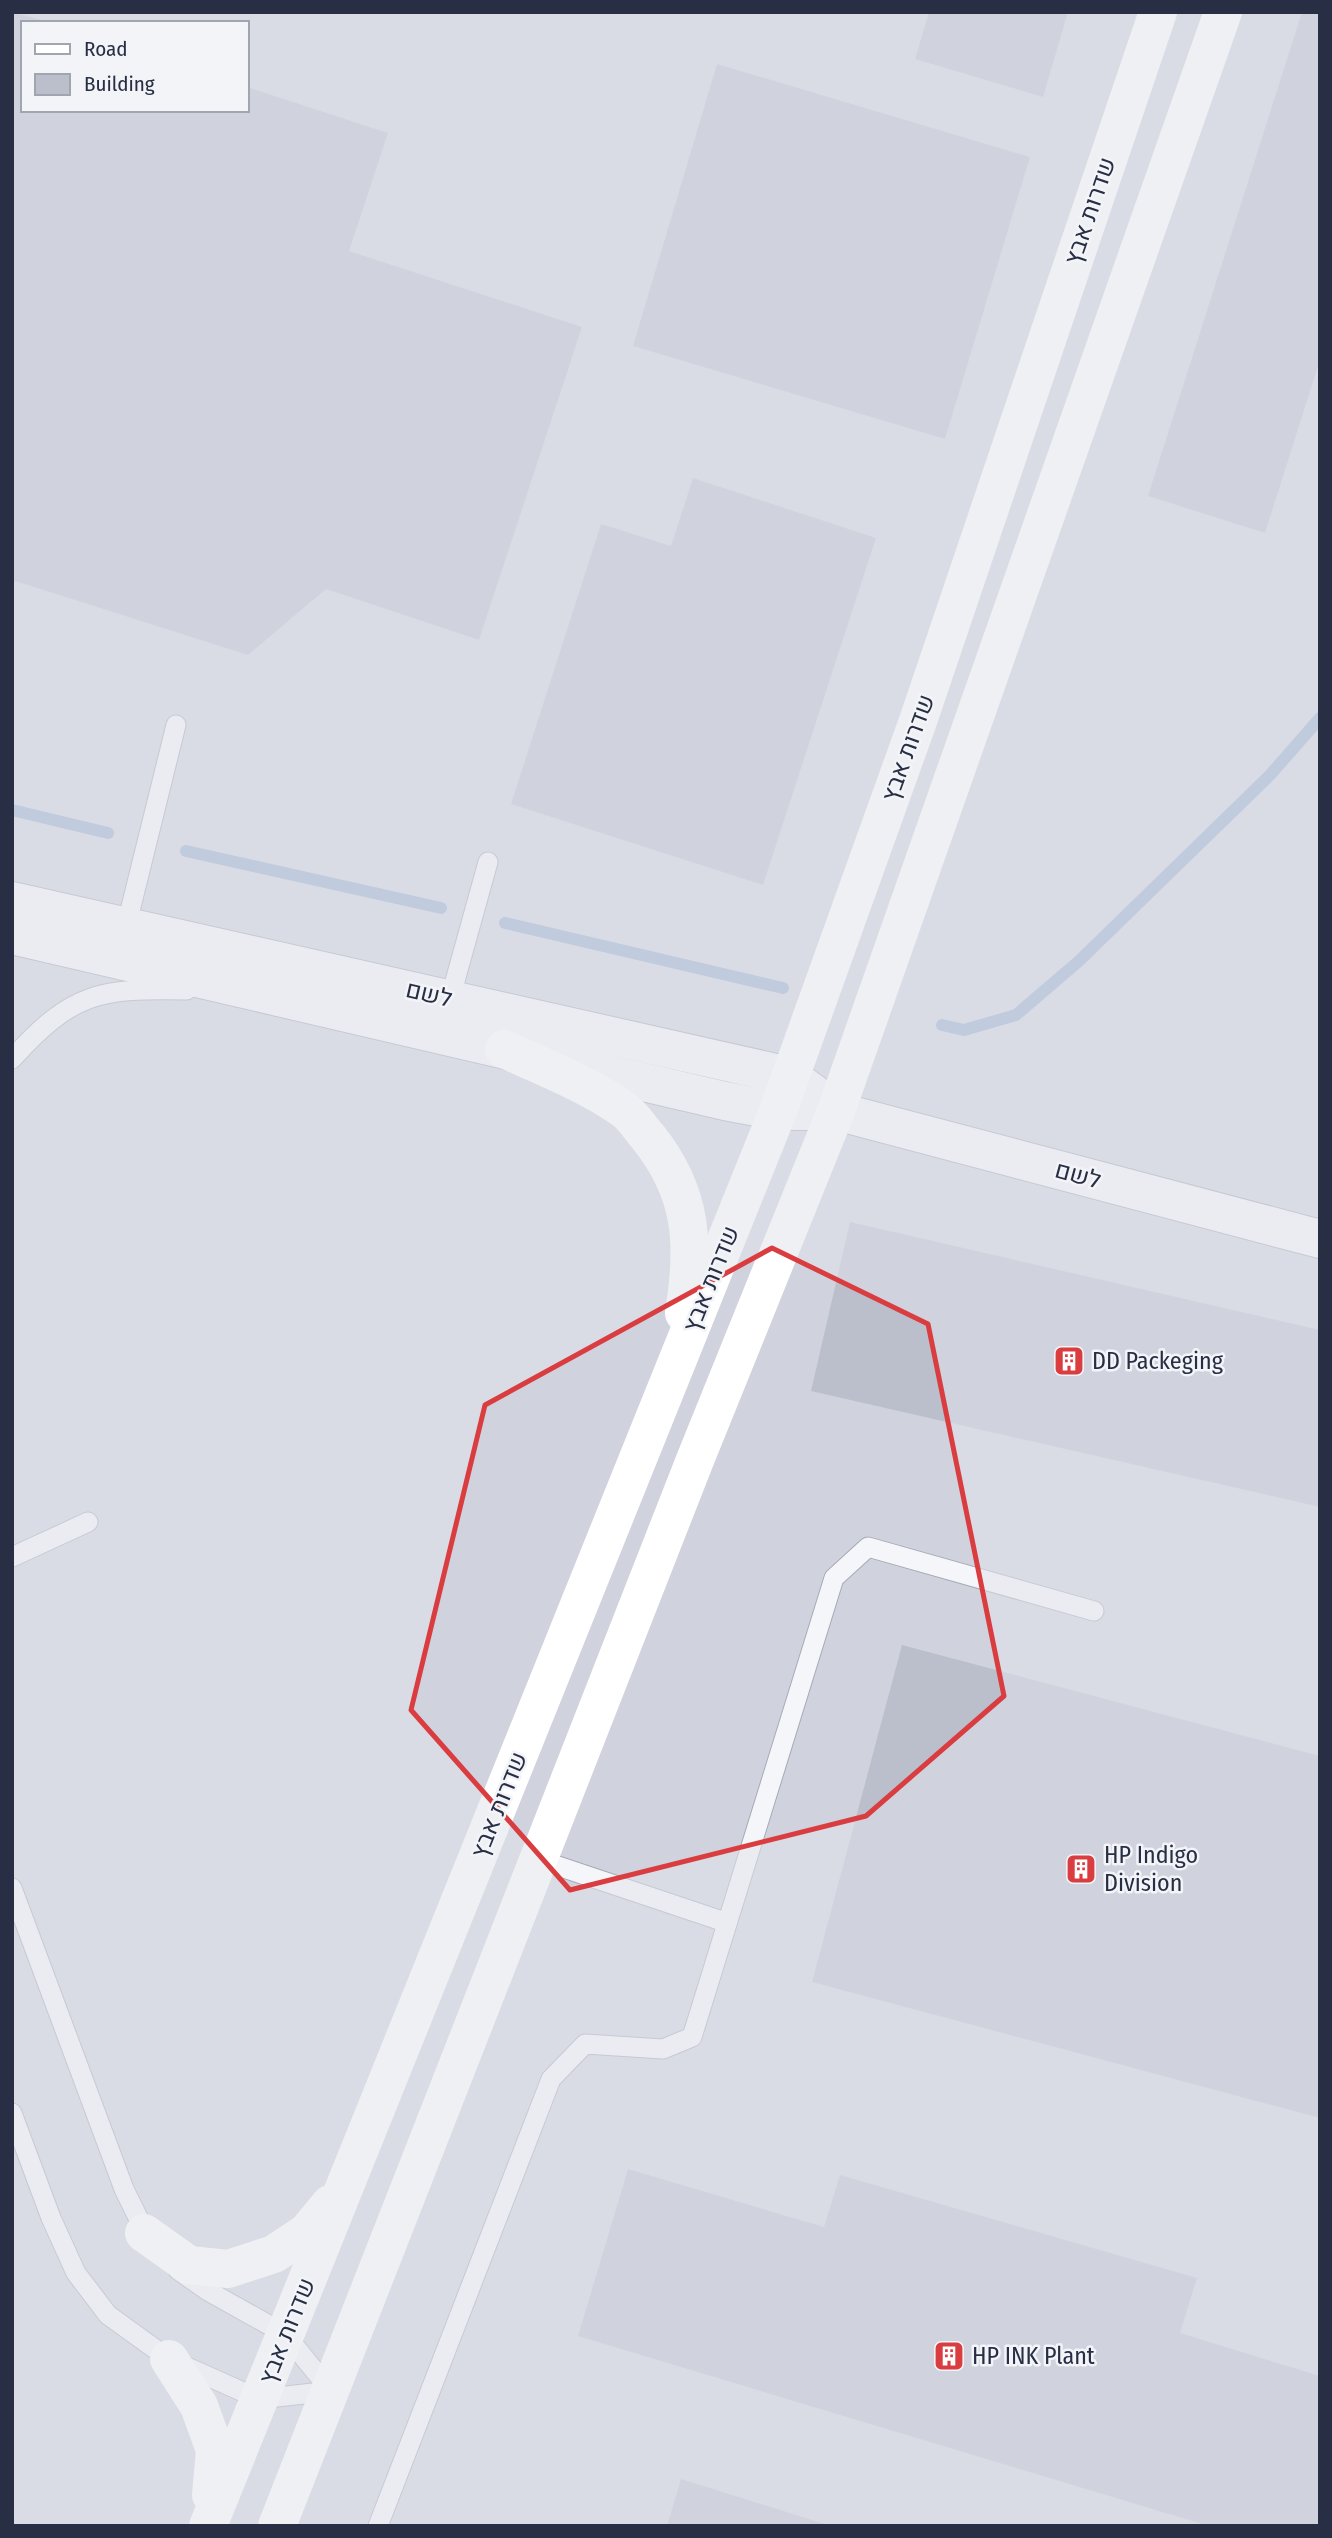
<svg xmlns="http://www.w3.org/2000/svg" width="1332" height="2538" font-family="'Fira Sans Condensed',Heebo,sans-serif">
	<rect width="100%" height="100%" fill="#e2e4eb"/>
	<path fill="#d0d3de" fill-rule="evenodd" d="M 12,12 L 1320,12 L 1320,2526 L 12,2526 ZM 23,23 L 247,23 L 247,110 L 23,110 Z"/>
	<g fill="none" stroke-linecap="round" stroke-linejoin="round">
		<g stroke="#9aadce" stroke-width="12">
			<polyline points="12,810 108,833"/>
			<polyline points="186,851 441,908"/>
			<polyline points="505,923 783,988"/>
			<polyline points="942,1025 964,1030 1016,1015 1079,961 1270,775 1320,718"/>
		</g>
	</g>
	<g fill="#bbbfcc">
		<polygon points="12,12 49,22 23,23 23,110 247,110 247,87 388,133 349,251 582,327 479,640 326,589 248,655 12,580"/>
		<polygon points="929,12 1068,12 1043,97 915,59"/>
		<polygon points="1302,12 1320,12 1320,360 1265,533 1148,496"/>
		<polygon points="717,64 1030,157 945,439 633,346"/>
		<polygon points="693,478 876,538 763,885 511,804 601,524 671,546"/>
		<polygon points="850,1222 1320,1330 1320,1507 811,1391"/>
		<polygon points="902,1645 1320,1756 1320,2118 812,1982"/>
		<polygon points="628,2169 824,2227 840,2175 1197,2278 1180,2333 1320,2376 1320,2526 1209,2526 578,2336"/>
		<polygon points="681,2479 828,2525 828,2526 667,2526"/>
	</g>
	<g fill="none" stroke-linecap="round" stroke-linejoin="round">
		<g stroke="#a6aab6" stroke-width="21">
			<g id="lane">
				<polyline points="126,927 176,725"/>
				<polyline points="450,999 488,862"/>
				<path d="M 12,1059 C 72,992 100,988 187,990"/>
				<polyline points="12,1557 88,1522"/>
				<polyline points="540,1860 725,1922"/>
				<polyline points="12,1888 124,2189 148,2238"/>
				<polyline points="12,2113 51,2218 76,2273 108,2315 169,2359 259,2399 331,2391"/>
				<polyline points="178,2270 208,2291 285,2334 331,2391"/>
				<polyline points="378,2526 551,2079 585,2044 663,2049 692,2037 834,1578 868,1547 1094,1611"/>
			</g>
		</g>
		<g stroke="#a6aab6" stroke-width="40">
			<g id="street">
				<polyline points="12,901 789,1076 818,1097"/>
				<polyline points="12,935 725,1101 778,1111 836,1111 1320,1239"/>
			</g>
		</g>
		<use href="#lane" stroke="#f5f6f9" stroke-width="19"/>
		<use href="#street" stroke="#f5f6f9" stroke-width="38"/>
		<g stroke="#fff" stroke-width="38">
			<path d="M 504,1049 C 544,1067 587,1084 623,1109 C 633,1116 640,1128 648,1137 C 693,1193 695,1244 684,1313"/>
			<polyline points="144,2233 189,2265 228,2269 274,2254 307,2232 330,2204"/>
			<polyline points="169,2359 199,2406 215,2450 211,2495"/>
			<polyline points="208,2526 778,1111 918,721 1158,12"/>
			<polyline points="277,2526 695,1460 836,1111 1223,12"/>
		</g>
	</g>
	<path d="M0 0H1332V2538H0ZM 772,1248 L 928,1324 L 1004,1696 L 866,1816 L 570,1890 L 411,1710 L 485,1405 Z" fill="#e2e4eb" fill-opacity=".55" fill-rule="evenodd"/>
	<path fill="none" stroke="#da3d40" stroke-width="5" stroke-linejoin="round" d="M 772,1248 L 928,1324 L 1004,1696 L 866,1816 L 570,1890 L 411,1710 L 485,1405 Z"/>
	<defs>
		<g id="building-square" transform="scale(1.575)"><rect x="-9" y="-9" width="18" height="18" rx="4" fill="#da3d40" stroke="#f2f4f8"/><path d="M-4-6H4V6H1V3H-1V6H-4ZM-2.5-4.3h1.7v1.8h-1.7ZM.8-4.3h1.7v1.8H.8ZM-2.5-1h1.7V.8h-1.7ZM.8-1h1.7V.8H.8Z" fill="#fff"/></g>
	</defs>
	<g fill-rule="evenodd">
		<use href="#building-square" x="1069" y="1361"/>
		<use href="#building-square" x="1081" y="1869"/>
		<use href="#building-square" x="949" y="2356"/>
	</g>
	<g text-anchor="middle" stroke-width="5" stroke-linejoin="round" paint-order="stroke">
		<g font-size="24" fill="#282f45" stroke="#f2f4f8">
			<text transform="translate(1090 211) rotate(-71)" y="8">שדרות אבץ</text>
			<text transform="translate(908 748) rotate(-70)" y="8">שדרות אבץ</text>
			<text transform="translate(429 994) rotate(13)" y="8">לשם</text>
			<text transform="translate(1078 1175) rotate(15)" y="8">לשם</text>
			<text transform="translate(711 1279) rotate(-68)" y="8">שדרות אבץ</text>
			<text transform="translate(499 1805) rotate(-68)" y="8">שדרות אבץ</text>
			<text transform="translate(287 2331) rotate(-68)" y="8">שדרות אבץ</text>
		</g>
		<g font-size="24" fill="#282f45" stroke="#f2f4f8" text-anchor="start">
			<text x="1092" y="1369">DD Packeging</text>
			<text x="1104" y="1863">HP Indigo<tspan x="1104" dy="28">Division</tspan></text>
			<text x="972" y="2364">HP INK Plant</text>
		</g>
	</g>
	<rect width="1332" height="2538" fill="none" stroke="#282f45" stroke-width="28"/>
	<rect x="21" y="21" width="228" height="91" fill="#f2f4f8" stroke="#a1a5b0" stroke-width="2"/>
	<rect x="35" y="44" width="35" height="10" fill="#ffffff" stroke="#a1a5b0" stroke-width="2"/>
	<text x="84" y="56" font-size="21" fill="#282f45">Road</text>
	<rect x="35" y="74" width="35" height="21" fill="#bbbfcc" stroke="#a1a5b0" stroke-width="2"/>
	<text x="84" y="91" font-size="21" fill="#282f45">Building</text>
</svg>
